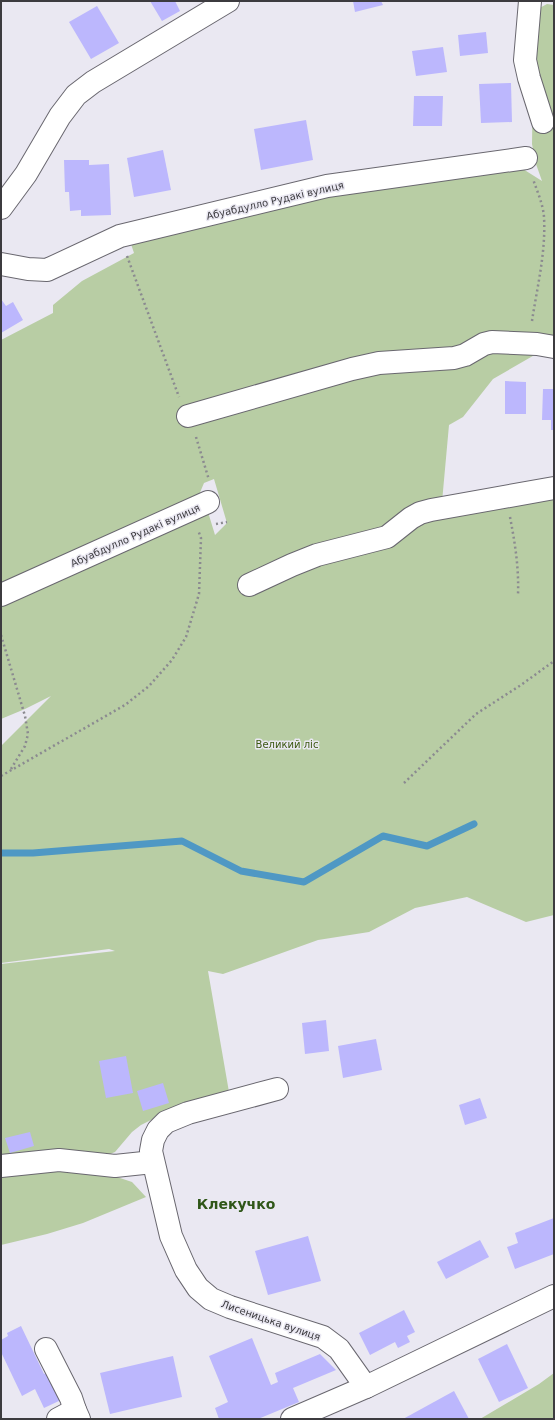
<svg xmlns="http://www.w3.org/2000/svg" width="555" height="1420" font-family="'DejaVu Sans',sans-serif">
	<rect width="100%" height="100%" fill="#eae8f2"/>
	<g fill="#b8cda4" fill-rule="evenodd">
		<path d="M 547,4 L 554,5 L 554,350 L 538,353 L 493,379 L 463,417 L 449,425 L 442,502 L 554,496 L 554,915 L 526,922 L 467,897 L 415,908 L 369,932 L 318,940 L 223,974 L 208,971 L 229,1092 L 187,1102 L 141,1125 L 132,1132 L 115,1152 L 100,1158 L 1,1157 L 1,964 L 115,951 L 109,949 L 1,963 L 1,746 L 51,696 L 25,709 L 1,719 L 1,340 L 53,313 L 53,305 L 82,281 L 134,253 L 130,241 L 327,191 L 523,169 L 542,181 L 536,164 L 532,144 L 534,11 ZM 214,479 L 227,523 L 215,535 L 208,512 L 196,502 L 204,483 Z"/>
		<polygon points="80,1167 99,1171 132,1182 146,1197 83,1223 47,1234 1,1245 1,1175"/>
		<polygon points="554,1373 554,1419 480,1419 539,1384"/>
	</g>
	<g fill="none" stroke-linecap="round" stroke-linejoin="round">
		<polyline stroke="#4f98c4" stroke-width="7" points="1,853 33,853 182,841 241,871 304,882 383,836 427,846 474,824"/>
	</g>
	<g fill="#bcb7fd">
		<polygon points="150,1 175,1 180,11 162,21"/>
		<polygon points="353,1 381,1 383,5 355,12"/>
		<polygon points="97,6 119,43 91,59 69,22"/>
		<polygon points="486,32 488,53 460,56 458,35"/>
		<polygon points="443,47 447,72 416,76 412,51"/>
		<polygon points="511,83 512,122 481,123 479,84"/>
		<polygon points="414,96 443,96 442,126 413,126"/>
		<polygon points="306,120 313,160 261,170 254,129"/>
		<polygon points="163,150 171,190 134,197 127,158"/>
		<polygon points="64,160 89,160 89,165 109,164 111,215 81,216 81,210 70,211 69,192 65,192"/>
		<polygon points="1,299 6,306 13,302 23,320 1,333"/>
		<polygon points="505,381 526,382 526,414 505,414"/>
		<polygon points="543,389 554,389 554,430 551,430 551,420 542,420"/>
		<polygon points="326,1020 329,1051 305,1054 302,1023"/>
		<polygon points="376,1039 382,1070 343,1078 338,1046"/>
		<polygon points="126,1056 133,1093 106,1098 99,1061"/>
		<polygon points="163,1083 169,1103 143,1111 137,1091"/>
		<polygon points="480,1098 487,1118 465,1125 459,1105"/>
		<polygon points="30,1132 34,1146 10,1153 5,1138"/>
		<polygon points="554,1218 554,1254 515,1269 507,1247 518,1243 515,1233"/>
		<polygon points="308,1236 321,1281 268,1295 255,1251"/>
		<polygon points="480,1240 489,1257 446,1279 437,1262"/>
		<polygon points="404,1310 415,1332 407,1336 410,1342 398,1348 395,1342 370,1355 359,1333"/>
		<polygon points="21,1326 44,1374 48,1372 61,1400 44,1408 35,1389 22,1396 1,1352 1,1340 8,1336 7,1333"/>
		<polygon points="252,1338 271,1385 278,1382 275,1373 320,1354 336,1370 293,1388 299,1402 258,1419 219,1419 215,1408 228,1402 209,1356"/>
		<polygon points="507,1344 528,1388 499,1402 478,1359"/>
		<polygon points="173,1356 182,1397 110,1414 100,1373"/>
		<polygon points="454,1391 469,1419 403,1419"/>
	</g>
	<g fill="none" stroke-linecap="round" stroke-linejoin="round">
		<g stroke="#69676f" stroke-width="24">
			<g id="minor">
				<polyline points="530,1 525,60 529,78 543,122"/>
				<polyline points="1,208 26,174 60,116 76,95 93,82 228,1"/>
				<polyline points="1,264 28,269 47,270 120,236 327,186 526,158"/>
				<polyline points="188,416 352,369 379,363 454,358 465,355 484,344 492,342 537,344 554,347"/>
				<polyline points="249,585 292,565 317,555 387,537 411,518 420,513 431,510 554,488"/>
				<polyline points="1,595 208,502"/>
				<polyline points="277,1089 188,1113 166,1122 158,1130 153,1140 151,1151 171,1236 186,1270 198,1288 211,1299 230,1307 323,1337 339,1349 366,1387"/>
				<polyline points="1,1166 59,1160 115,1166 153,1162"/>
				<polyline points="46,1349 71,1398 75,1410"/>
				<polyline points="58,1419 75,1410 79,1419"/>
				<polyline points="292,1419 366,1387 554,1296"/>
			</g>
		</g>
		<g stroke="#8b8a90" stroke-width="2.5" stroke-dasharray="2 3" stroke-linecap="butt">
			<polyline points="127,256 179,397"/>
			<path d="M 532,321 C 537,288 546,252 544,217 C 543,204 537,191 533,179"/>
			<polyline points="196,437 209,480"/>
			<path d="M 510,517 C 515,543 519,568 518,595"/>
			<polyline points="216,524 227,522"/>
			<polyline points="1,635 25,716 28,734 25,746 11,769"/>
			<polyline points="1,776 125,705 149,686 172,660 186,637 199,594 201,538 198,530"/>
			<polyline points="404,783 476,714 521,685 554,661"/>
		</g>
		<use href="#minor" stroke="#fff" stroke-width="22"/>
	</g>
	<g text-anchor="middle" stroke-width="3" stroke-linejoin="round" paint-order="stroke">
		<g font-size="10" fill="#3c3b3f" stroke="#eae8f2">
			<text transform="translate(275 200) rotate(-13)" y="4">Абуабдулло Рудакі вулиця</text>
			<text transform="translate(135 535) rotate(-24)" y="4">Абуабдулло Рудакі вулиця</text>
			<text transform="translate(271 1320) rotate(19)" y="4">Лисеницька вулиця</text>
		</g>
		<g font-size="10" fill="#3a570f" stroke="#eae8f2">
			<text x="287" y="748">Великий ліс</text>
		</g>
		<g font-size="14" font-weight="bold" fill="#2f5618" stroke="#eae8f2">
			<text x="236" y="1209">Клекучко</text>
		</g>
	</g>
	<rect width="555" height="1420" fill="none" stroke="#3c3b3f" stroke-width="4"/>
</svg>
